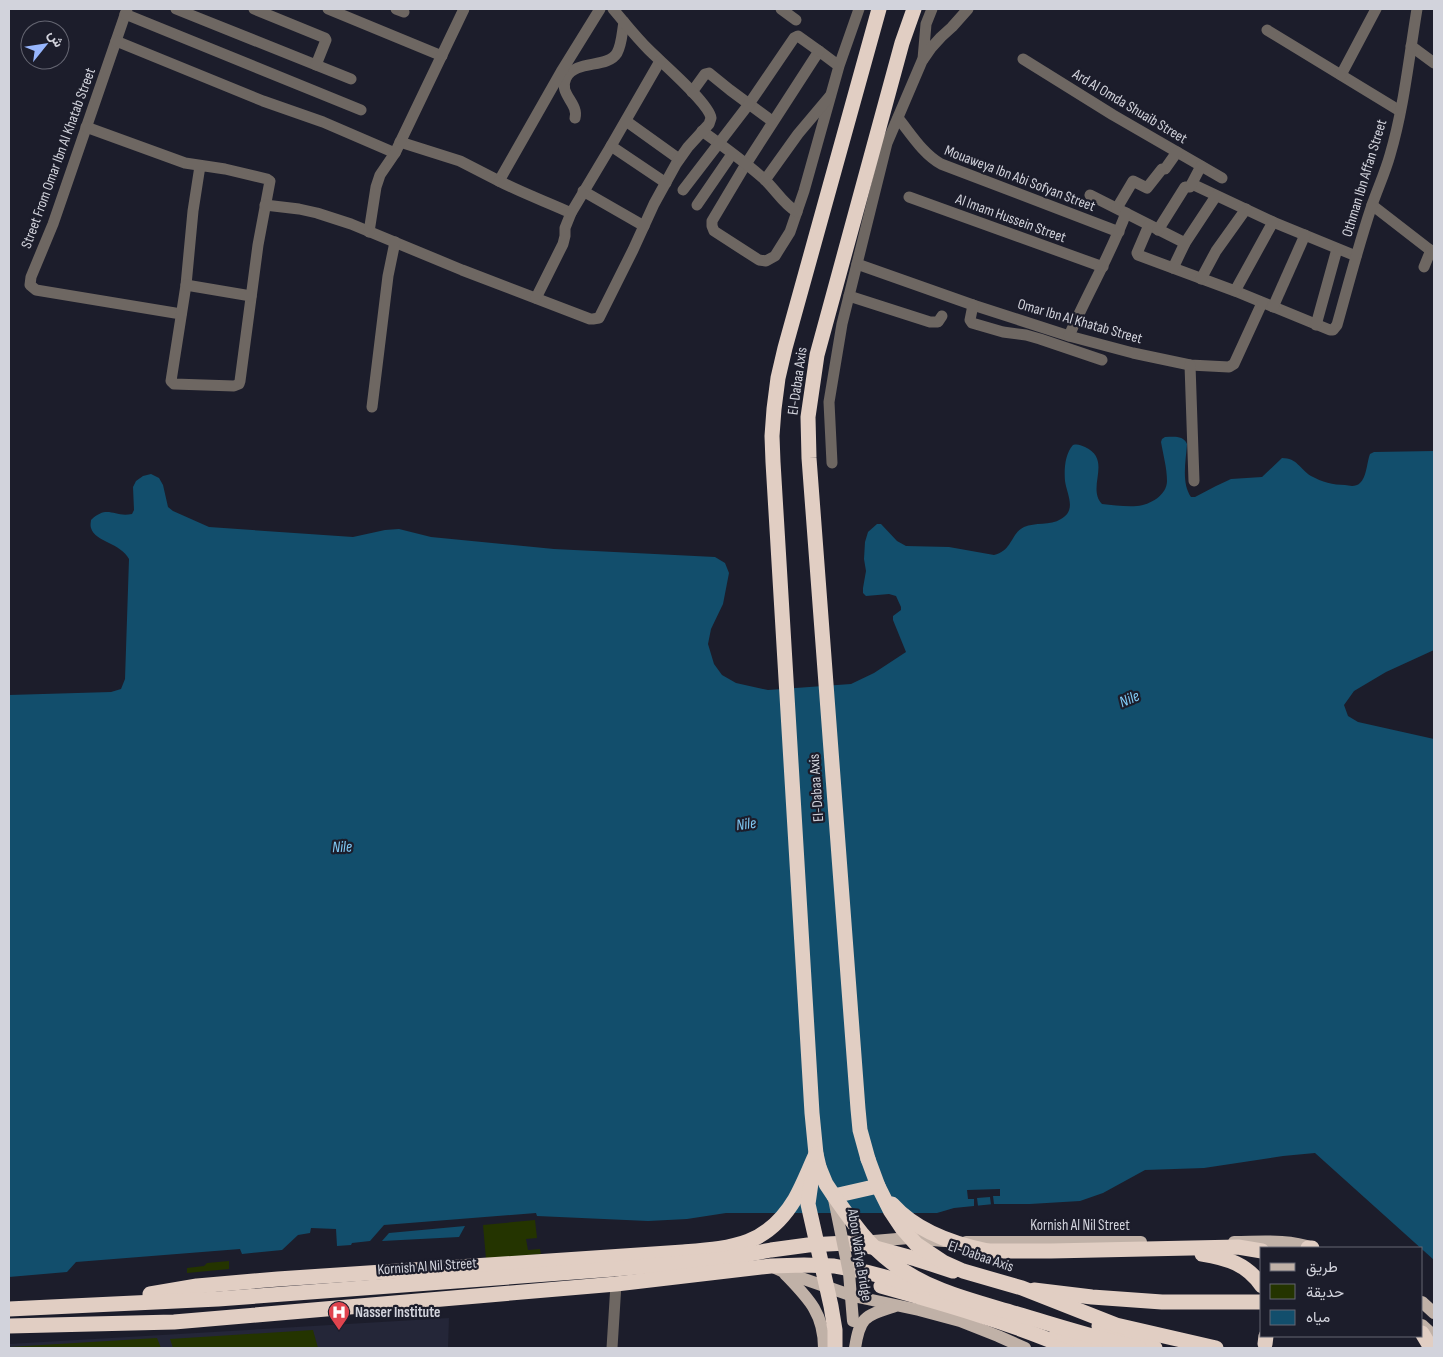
<svg xmlns="http://www.w3.org/2000/svg" width="1443" height="1357" font-family="'Sofia Sans Condensed',Vazirmatn,sans-serif">
	<rect width="100%" height="100%" fill="#1c1d2b"/>
	<polygon fill="#242638" points="449,1318 448,1348 9,1348 9,1344"/>
	<g fill="#243400">
		<polygon points="535,1220 537,1238 526,1239 528,1250 540,1249 541,1254 486,1259 483,1225"/>
		<polygon points="229,1261 229,1269 187,1273 187,1268 204,1266 207,1263"/>
		<polygon points="313,1330 318,1348 173,1348 170,1339"/>
		<polygon points="157,1338 161,1348 9,1348 9,1347"/>
	</g>
	<g fill="#124e6c">
		<path d="M 1165,437 C 1174,437 1183,435 1187,444 C 1186,460 1181,483 1191,497 L 1195,497 L 1216,486 L 1231,479 L 1262,477 L 1282,458 C 1297,458 1300,469 1311,476 C 1322,482 1333,485 1345,485 C 1350,486 1356,487 1360,483 C 1366,478 1367,464 1369,457 L 1370,454 L 1374,452 L 1434,451 L 1434,650 L 1386,672 L 1354,691 L 1344,705 L 1348,716 L 1358,722 L 1434,739 L 1434,1260 L 1315,1153 L 1283,1156 L 1204,1168 L 1145,1170 L 1103,1193 L 1080,1201 L 1030,1204 L 994,1204 L 954,1208 L 937,1213 L 726,1213 L 687,1219 L 648,1221 L 537,1216 L 536,1213 L 384,1225 L 370,1241 L 352,1243 L 351,1245 L 337,1246 L 336,1229 L 311,1228 L 310,1233 L 298,1235 L 282,1250 L 242,1254 L 240,1249 L 76,1262 L 67,1272 L 9,1277 L 9,695 L 111,692 L 121,689 L 125,679 L 129,559 C 121,543 95,542 91,528 C 90,525 91,522 91,520 C 108,504 114,518 132,514 L 134,510 L 133,487 L 136,481 L 143,476 L 151,474 L 159,478 L 163,485 L 168,507 L 173,511 L 209,527 L 353,537 L 385,530 L 399,529 L 431,537 L 554,549 L 715,557 L 725,563 L 729,573 L 723,604 L 711,629 L 708,644 L 714,664 L 722,675 L 736,683 L 768,690 L 851,684 L 874,673 L 906,652 L 893,620 L 893,616 L 901,610 L 901,607 L 896,596 L 889,594 L 866,596 L 863,593 L 863,588 L 866,571 L 864,559 L 865,542 L 868,532 L 877,524 L 881,524 L 897,541 L 906,546 L 949,547 L 994,555 C 1013,550 1010,534 1024,527 C 1035,522 1050,526 1061,519 C 1077,510 1067,495 1065,481 C 1064,469 1065,454 1073,445 C 1078,444 1080,445 1085,447 C 1113,460 1086,487 1102,504 C 1113,505 1126,507 1137,506 C 1150,505 1167,495 1167,481 C 1167,468 1163,454 1161,442 L 1162,439 Z"/>
		<polygon points="465,1226 459,1237 382,1241 389,1233"/>
	</g>
	<polygon fill="#1c1d2b" points="1000,1189 1000,1196 993,1196 994,1204 991,1205 990,1197 977,1198 978,1206 974,1206 974,1199 968,1199 967,1190"/>
	<g fill="none" stroke-linecap="round" stroke-linejoin="round">
		<g stroke="#6e6762" stroke-width="11">
			<path d="M 127,9 L 53,224 L 31,277 L 30,285 L 36,290 C 84,298 133,306 181,314"/>
			<polyline points="176,9 351,79"/>
			<polyline points="254,9 325,38 326,40 316,65"/>
			<polyline points="328,9 442,56"/>
			<polyline points="396,9 404,12"/>
			<polyline points="781,9 796,20"/>
			<polyline points="125,14 361,110"/>
			<polyline points="1267,30 1400,111"/>
			<polyline points="116,41 263,101 323,122 395,153"/>
			<polyline points="1411,46 1434,63"/>
			<polyline points="923,59 926,24 932,9"/>
			<polyline points="1023,59 1113,115 1222,178"/>
			<polyline points="839,66 819,51 746,164 712,221 712,226 714,231 759,260 766,261 775,256 790,232 804,191 839,66 859,9"/>
			<polyline points="1341,75 1376,9"/>
			<polyline points="692,92 705,74 709,73 730,90 772,121"/>
			<path d="M 575,118 C 579,103 558,94 566,78 C 576,59 607,69 617,53 C 622,44 622,32 624,22"/>
			<path d="M 898,118 C 911,134 923,154 941,164 L 1119,232"/>
			<polyline points="626,121 679,159"/>
			<polyline points="86,127 185,163 225,169 267,179 270,181 258,245 240,381 239,384 234,386 174,384 171,381 186,285 193,211 200,166"/>
			<path d="M 702,131 C 723,146 745,162 764,179 C 776,190 783,204 797,212"/>
			<polyline points="400,142 460,161 499,181 561,72 600,9"/>
			<polyline points="611,146 666,183"/>
			<polyline points="765,180 798,134 830,96"/>
			<path d="M 499,181 C 522,193 547,202 571,213"/>
			<polyline points="1192,184 1273,222 1356,256"/>
			<polyline points="683,190 749,104 794,38 798,36 819,51"/>
			<polyline points="583,191 644,226"/>
			<polyline points="1090,195 1185,243"/>
			<polyline points="909,197 1103,267"/>
			<path d="M 265,205 L 299,209 L 317,213 L 351,224 L 462,270 L 590,319 L 593,319 L 599,318 L 633,250 L 654,204 L 676,164 L 688,147 L 709,124 L 711,118 C 709,103 662,63 649,50 C 636,37 625,23 613,9"/>
			<polyline points="697,205 732,154"/>
			<polyline points="1372,205 1434,253"/>
			<polyline points="1117,208 1133,181 1147,188 1162,169 1165,169 1177,152"/>
			<path d="M 1149,225 L 1137,253 L 1138,255 L 1235,291 L 1330,330 L 1333,330 L 1337,325 C 1348,286 1358,247 1371,208 C 1377,190 1385,173 1390,155 C 1404,108 1409,57 1417,9"/>
			<polyline points="1158,230 1185,187 1190,187 1201,166"/>
			<polyline points="369,232 376,187 380,175 395,153 464,9"/>
			<polyline points="857,264 973,305 1069,336 1133,353 1190,365 1229,367 1234,364 1262,303"/>
			<polyline points="1424,267 1431,250"/>
			<polyline points="1173,268 1185,243 1216,196"/>
			<polyline points="1201,279 1216,251 1246,209"/>
			<polyline points="186,285 251,296"/>
			<polyline points="1235,291 1273,222"/>
			<polyline points="849,296 930,322 938,322 942,316"/>
			<polyline points="536,298 563,244 565,236 565,228 571,213 611,146 660,61"/>
			<polyline points="973,305 970,320 972,323 1003,332 1026,335 1040,339 1102,360"/>
			<polyline points="1273,307 1305,235"/>
			<polyline points="1316,325 1337,249"/>
			<path d="M 1069,336 C 1087,294 1110,256 1126,213"/>
			<polyline points="1190,365 1194,481"/>
			<polyline points="372,407 388,276 395,242"/>
			<polyline points="832,463 829,402 842,324 887,143 922,61 931,48 941,37 952,27 968,9"/>
			<polyline points="612,1348 616,1284"/>
		</g>
		<g stroke="#c0b1a7" stroke-width="12">
			<polyline points="862,1242 909,1238 944,1241"/>
			<polyline points="966,1242 1141,1242"/>
			<path d="M 1234,1242 C 1261,1242 1287,1239 1313,1248"/>
			<polyline points="771,1266 784,1272 853,1296 919,1310 960,1321 998,1336 1025,1348"/>
			<path d="M 785,1274 C 808,1298 824,1313 824,1348"/>
			<polyline points="1422,1302 1434,1313"/>
			<polyline points="1422,1325 1434,1336"/>
			<path d="M 855,1348 C 860,1316 865,1316 895,1306"/>
		</g>
		<g stroke="#e1cec3" stroke-width="15">
			<polyline points="868,1159 860,1130 858,1109 809,458 808,417 817,355 902,43 914,9"/>
			<polyline points="878,1186 834,1196 826,1184 819,1167 816,1154 812,1113 773,462 772,436 774,409 778,378 785,348 879,9"/>
			<polyline points="1308,1248 1312,1248"/>
			<polyline points="988,1251 1051,1251 1238,1247 1262,1251"/>
			<path d="M 1202,1254 C 1227,1258 1247,1264 1262,1286"/>
			<path d="M 881,1286 C 945,1304 1008,1322 1069,1348"/>
			<polyline points="1034,1290 1092,1297 1162,1302 1262,1302"/>
			<path d="M 150,1294 L 197,1286 L 278,1279 L 683,1252 C 733,1248 767,1246 795,1199 C 803,1185 809,1169 816,1154"/>
			<polyline points="9,1309 218,1299 614,1269 717,1260 771,1250 808,1245 847,1243 872,1247 916,1259 953,1271"/>
			<polyline points="9,1326 174,1322 616,1284 771,1266 804,1265 834,1266 866,1272 927,1288"/>
			<polyline points="1099,1326 1155,1348"/>
			<polyline points="1057,1332 1097,1348"/>
			<polyline points="1422,1333 1431,1348"/>
			<polyline points="1265,1344 1266,1336"/>
		</g>
		<polyline stroke="#c0b1a7" stroke-width="12" points="834,1199 849,1273 853,1321"/>
		<g stroke="#e1cec3" stroke-width="15">
			<polyline points="868,1159 878,1186 890,1210 902,1228 916,1244 943,1262 963,1271 1022,1288 1116,1325 1216,1348"/>
			<polyline points="819,1167 811,1183 808,1204 831,1306 835,1330 835,1348"/>
			<path d="M 834,1196 C 851,1220 867,1244 891,1262 C 928,1291 974,1301 1017,1314 C 1058,1326 1098,1339 1139,1348"/>
			<path d="M 892,1204 C 916,1231 953,1244 988,1251"/>
		</g>
	</g>
	<defs>
		<g id="hospital-pin" transform="scale(1.125)"><path d="M0 17L-7.5 6A9.5 9.5 0 1 1 7.5 6Z" fill="#e0444e" stroke="#1c1d2b"/><path d="M-5-5h3v3.5h4V-5h3V5h-3V1.5h-4V5h-3Z" fill="#fff"/></g>
	</defs>
	<g fill-rule="evenodd">
		<use href="#hospital-pin" x="339" y="1312"/>
	</g>
	<g text-anchor="middle" stroke-width="4.5" stroke-linejoin="round" paint-order="stroke">
		<g font-size="15" fill="#d2d3dc" stroke="#1c1d2b">
			<text transform="translate(1130 106) rotate(31)" y="5">Ard Al Omda Shuaib Street</text>
			<text transform="translate(58 158) rotate(-70)" y="5">Street From Omar Ibn Al Khatab Street</text>
			<text transform="translate(1020 178) rotate(21)" y="5">Mouaweya Ibn Abi Sofyan Street</text>
			<text transform="translate(1364 178) rotate(-73)" y="5">Othman Ibn Affan Street</text>
			<text transform="translate(1011 218) rotate(20)" y="5">Al Imam Hussein Street</text>
			<text transform="translate(1080 321) rotate(16)" y="5">Omar Ibn Al Khatab Street</text>
			<text transform="translate(797 381) rotate(-82)" y="5">El-Dabaa Axis</text>
			<text transform="translate(816 788) rotate(-94)" y="5">El-Dabaa Axis</text>
			<text x="1080" y="1230">Kornish Al Nil Street</text>
			<text transform="translate(860 1255) rotate(81)" y="5">Abou Wafya Bridge</text>
			<text transform="translate(981 1256) rotate(19)" y="5">El-Dabaa Axis</text>
			<text transform="translate(427 1266) rotate(-4)" y="5">Kornish Al Nil Street</text>
		</g>
		<g font-size="15" font-weight="bold" fill="#d2d3dc" stroke="#1c1d2b" text-anchor="start">
			<text x="355" y="1317">Nasser Institute</text>
		</g>
		<g font-size="16" font-style="italic" fill="#80c9f4" stroke="#1c1d2b">
			<text transform="translate(1129 698) rotate(-23)" y="6">Nile</text>
			<text transform="translate(746 823) rotate(-7)" y="6">Nile</text>
			<text transform="translate(342 846) rotate(-2)" y="6">Nile</text>
		</g>
	</g>
	<rect width="1443" height="1357" fill="none" stroke="#d2d3dc" stroke-width="20"/>
	<rect x="1260" y="1247" width="162" height="90" fill="#1c1d2b" stroke="#656672"/>
	<rect x="1270" y="1263" width="25" height="8" fill="#c0b1a7" stroke="#656672"/>
	<text x="1306" y="1272" font-size="15" fill="#d2d3dc">طريق</text>
	<rect x="1270" y="1284" width="25" height="15" fill="#243400" stroke="#656672"/>
	<text x="1306" y="1297" font-size="15" fill="#d2d3dc">حديقة</text>
	<rect x="1270" y="1310" width="25" height="15" fill="#124e6c" stroke="#656672"/>
	<text x="1306" y="1322" font-size="15" fill="#d2d3dc">مياه</text>
	<g transform="translate(45 45) rotate(60)"><circle r="24" fill="#1c1d2b" stroke="#656672"/>
	<path d="M0-4L9 19L0 12L-9 19Z" fill="#97b6fd"/>
	<text y="-8" font-size="14" font-weight="bold" text-anchor="middle" fill="#d2d3dc">ش</text>
	</g>
</svg>
